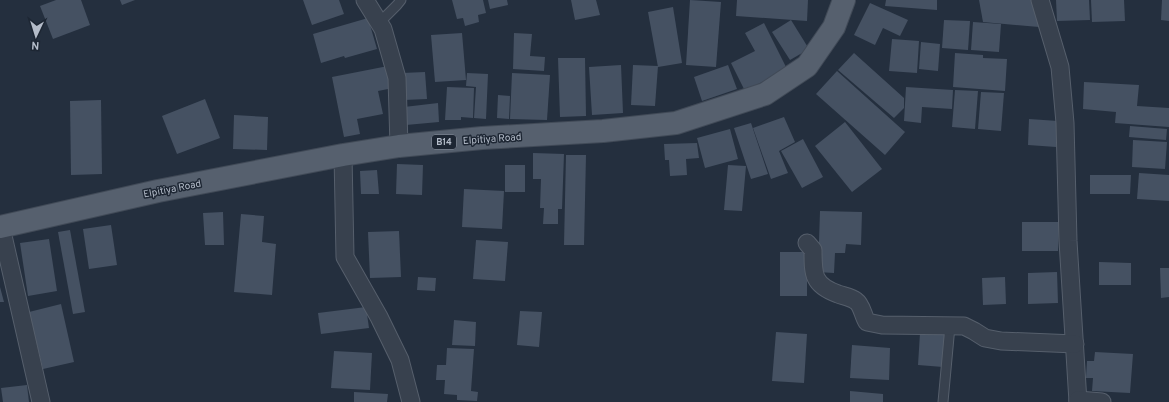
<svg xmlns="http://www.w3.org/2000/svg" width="1169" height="402" font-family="Overpass,sans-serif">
	<rect width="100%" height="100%" fill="#242f3e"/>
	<g fill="#455162">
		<polygon points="56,0 81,0 90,25 53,39 40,6"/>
		<polygon points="120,0 135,0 122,5"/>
		<polygon points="303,0 339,0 344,14 312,25"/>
		<polygon points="452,0 483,0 486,13 478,15 479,22 465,26 463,18 457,19"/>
		<polygon points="488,0 507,0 508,5 490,9"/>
		<polygon points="571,0 596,0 600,15 575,20"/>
		<polygon points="690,0 721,2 716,67 686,65"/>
		<polygon points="737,0 808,0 807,21 736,16"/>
		<polygon points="886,0 937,0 937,10 885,6"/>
		<polygon points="979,0 1032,0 1039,27 983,22"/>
		<polygon points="1056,0 1089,0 1090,20 1057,21"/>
		<polygon points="1091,0 1124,0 1125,21 1092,22"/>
		<polygon points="1162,0 1169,0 1169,21 1161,20"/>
		<polygon points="870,3 908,20 900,36 883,28 875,45 854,35"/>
		<polygon points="673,7 682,63 658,67 648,12"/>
		<polygon points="368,18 377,49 345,58 344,56 321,63 313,34"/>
		<polygon points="791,20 809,49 790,60 772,32"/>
		<polygon points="944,20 970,21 968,50 942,48"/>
		<polygon points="973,22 1001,24 999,52 971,50"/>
		<polygon points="764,23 787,69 745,91 731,63 755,51 745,33"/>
		<polygon points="462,33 466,80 435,82 431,35"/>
		<polygon points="514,33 532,34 530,56 545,57 544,71 513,69"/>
		<polygon points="892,39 919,41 917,73 889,71"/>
		<polygon points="921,42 940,44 938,71 919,69"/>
		<polygon points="854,53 904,98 904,108 894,118 838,70"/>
		<polygon points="955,53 983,55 983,58 1007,59 1005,91 953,87"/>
		<polygon points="558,58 585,58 586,116 560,117"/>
		<polygon points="621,65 623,113 592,115 589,67"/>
		<polygon points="633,65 658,66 655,106 631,105"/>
		<polygon points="728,65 737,89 702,101 694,77"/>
		<polygon points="388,66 393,88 378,91 383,114 357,119 360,134 344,137 332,77"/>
		<polygon points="837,71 905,132 885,155 816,94"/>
		<polygon points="425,72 427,99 404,100 402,73"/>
		<polygon points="467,73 488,74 486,119 474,118 476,87 466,86"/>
		<polygon points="512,73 550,75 547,120 510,119"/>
		<polygon points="1084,82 1139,85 1137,106 1169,108 1169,127 1115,123 1116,112 1083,109"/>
		<polygon points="447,87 474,88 473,118 461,117 461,120 445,120"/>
		<polygon points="906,87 953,90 952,109 922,107 921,123 904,121"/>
		<polygon points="955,90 978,91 975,129 952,127"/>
		<polygon points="981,92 1004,93 1001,131 978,129"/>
		<polygon points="498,95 510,96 509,119 497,118"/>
		<polygon points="205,99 220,138 177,154 162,116"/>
		<polygon points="101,100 102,174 71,175 70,101"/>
		<polygon points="438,103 439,122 406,125 404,107"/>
		<polygon points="234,115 268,117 267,150 233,149"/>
		<polygon points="784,117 795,142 779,151 788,173 771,179 753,128"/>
		<polygon points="1029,119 1058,121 1056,147 1028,145"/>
		<polygon points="845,122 882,169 852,192 815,146"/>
		<polygon points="751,123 768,174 751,179 734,128"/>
		<polygon points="1130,126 1167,129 1166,140 1129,137"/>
		<polygon points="730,129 738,159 705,168 697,138"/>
		<polygon points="803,139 823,177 802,188 781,151"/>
		<polygon points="1133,140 1167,142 1165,169 1132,167"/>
		<polygon points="697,143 699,158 686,159 687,175 670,176 669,160 665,160 664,144"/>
		<polygon points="533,153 564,154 562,209 558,209 558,224 543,224 544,208 540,208 541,179 533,179"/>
		<polygon points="566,155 586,155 584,245 564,245"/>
		<polygon points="397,164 423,165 422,195 396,194"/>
		<rect x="505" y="165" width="20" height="27"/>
		<polygon points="728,165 746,166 742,211 724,210"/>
		<polygon points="377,170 379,194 361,194 360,171"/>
		<polygon points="1139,173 1169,175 1169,201 1137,199"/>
		<polygon points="1090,175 1131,175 1130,194 1090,194"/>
		<polygon points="464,189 504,191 502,229 462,227"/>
		<polygon points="820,211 862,212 861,245 846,244 845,253 835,253 834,273 818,272"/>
		<polygon points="223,212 224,245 205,245 203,213"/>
		<polygon points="241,214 264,216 262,242 276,244 272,295 234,292"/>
		<polygon points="1022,222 1059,222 1058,251 1022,251"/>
		<polygon points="111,225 117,265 89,269 83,229"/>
		<polygon points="70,230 85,312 73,314 58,232"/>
		<polygon points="399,231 401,277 370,278 368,232"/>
		<polygon points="49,239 57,291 28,296 20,243"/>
		<polygon points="476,240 508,242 505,281 473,279"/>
		<rect x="780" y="252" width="27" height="44"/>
		<polygon points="1099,262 1131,263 1131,285 1099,285"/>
		<polygon points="1160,268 1169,268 1169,297 1161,298"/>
		<polygon points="1057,272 1058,303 1028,304 1028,273"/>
		<polygon points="418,277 436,278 435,291 417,290"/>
		<polygon points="1005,277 1006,304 983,305 982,278"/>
		<polygon points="0,287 4,302 0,302"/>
		<polygon points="61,304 74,362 43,369 29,312"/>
		<polygon points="366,307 369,328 321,334 318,313"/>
		<polygon points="520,311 542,312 539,347 517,345"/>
		<polygon points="454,320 476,322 475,346 452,345"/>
		<polygon points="776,332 807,334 804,383 772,381"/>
		<polygon points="920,333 945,335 943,367 918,365"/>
		<polygon points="852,345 890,348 889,380 850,378"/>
		<polygon points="447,348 474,349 471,391 478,392 477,401 457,400 457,395 444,394 445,380 436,380 437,365 446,365"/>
		<polygon points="334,351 372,353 370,390 331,388"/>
		<polygon points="1095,352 1133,354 1130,393 1092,391 1093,378 1086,378 1087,361 1094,361"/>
		<polygon points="27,385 29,402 3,402 1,388"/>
		<polygon points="850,391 883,394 883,402 850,402"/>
		<polygon points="354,392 388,394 387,402 354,402"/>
	</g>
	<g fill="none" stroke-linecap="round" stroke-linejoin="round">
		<g stroke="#565f6c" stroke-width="11">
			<g id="service">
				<polyline points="379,23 397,5 401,0"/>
				<polyline points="943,402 950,326"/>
			</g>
		</g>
		<g stroke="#565f6c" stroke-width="19">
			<g id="minor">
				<polyline points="365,0 383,29 397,78 399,146"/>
				<polyline points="1040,0 1060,67 1065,123 1068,241 1078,402"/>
				<polyline points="343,155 345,257 379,317 400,360 411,402"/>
				<polyline points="1,227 41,402"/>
				<path d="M 807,243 L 813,250 C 813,275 813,285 838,294 C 843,296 851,297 856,301 C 862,305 863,316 867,322 L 882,325 L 964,326 L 974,331 L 985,338 L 1001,341 L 1075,344"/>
				<polyline points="1078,400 1102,402"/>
			</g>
		</g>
		<g stroke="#414a57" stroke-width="24">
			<polyline id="primary" points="0,227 158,191 343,155 399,146 482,138 603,131 676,123 765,94 807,66 834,27 844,0"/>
		</g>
		<use href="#service" stroke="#38414e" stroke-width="9"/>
		<use href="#minor" stroke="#38414e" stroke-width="17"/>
		<use href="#primary" stroke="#56606e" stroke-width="22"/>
	</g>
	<g text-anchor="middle" stroke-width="3" stroke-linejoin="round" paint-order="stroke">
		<rect fill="#1d2633" stroke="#878f9c" stroke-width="1" x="432" y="135" width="24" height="14" rx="3"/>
		<g font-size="9" font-weight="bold" fill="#b4bcc9">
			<text x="444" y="145">B14</text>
		</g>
		<g font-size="10" fill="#b4bcc9" stroke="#1d2633">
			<text transform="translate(492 138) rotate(-4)" y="4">Elpitiya Road</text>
			<text transform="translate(172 188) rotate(-11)" y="4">Elpitiya Road</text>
		</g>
	</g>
	<g transform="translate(36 36) rotate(184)" stroke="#1d2633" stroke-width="3" paint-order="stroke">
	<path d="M0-3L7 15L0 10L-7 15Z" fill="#b4bcc9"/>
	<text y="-6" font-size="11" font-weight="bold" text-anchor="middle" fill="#b4bcc9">N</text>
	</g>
</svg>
